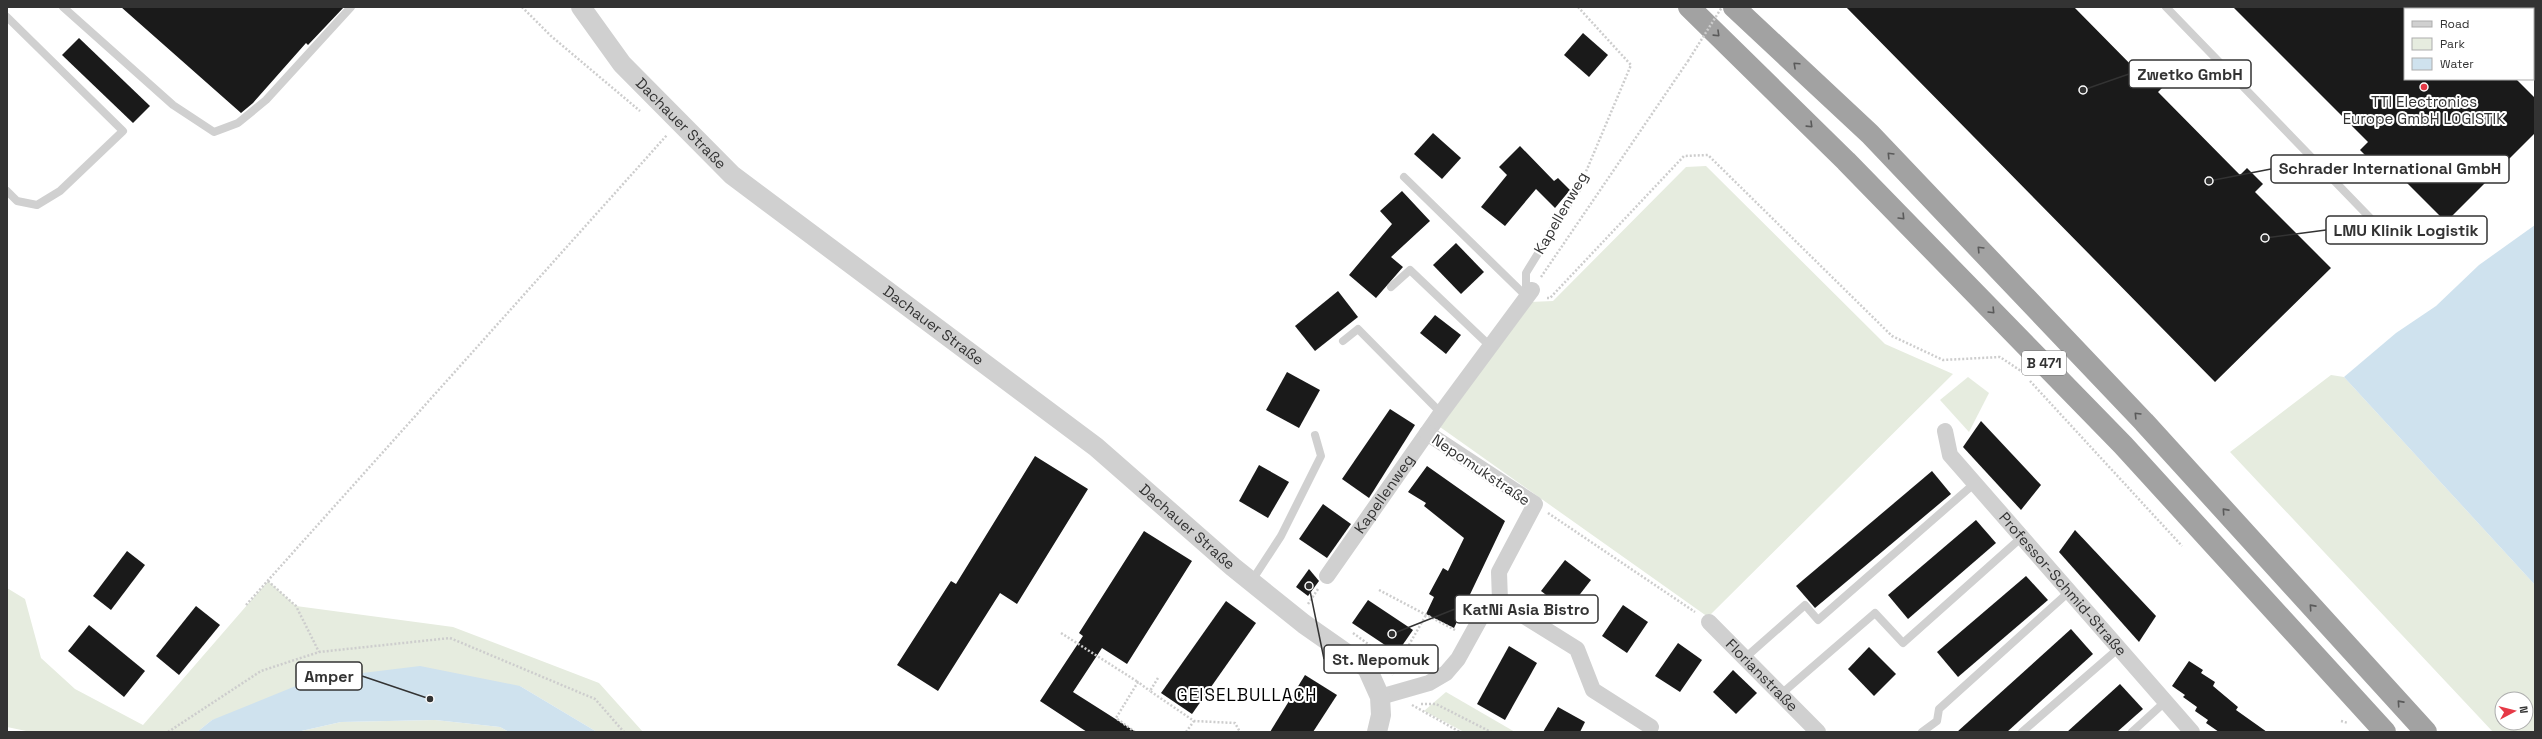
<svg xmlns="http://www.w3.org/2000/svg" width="2542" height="739" font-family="'Space Grotesk',sans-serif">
	<rect width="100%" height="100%" fill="#fff"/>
	<g fill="#e6ecdf" fill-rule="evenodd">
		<polygon points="1706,166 1885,344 1953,374 1708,617 1440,427 1530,302 1553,301 1686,167"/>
		<path d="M 2331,375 L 2344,377 L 2535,585 L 2535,732 L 2493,732 L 2230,452 ZM 2502,699 L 2526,699 L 2526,723 L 2502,723 Z"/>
		<polygon points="1968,377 1989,393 1969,432 1940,400"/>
		<polygon points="268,581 296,606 453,627 599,683 643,732 597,732 520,686 212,720 197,732 31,732 7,727 7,588 25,599 41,658 75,689 143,725"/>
		<polygon points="1446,692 1515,732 1464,732 1424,711"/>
		<polygon points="435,720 500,727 509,732 297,732 341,722"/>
	</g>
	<g fill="#cfe2ee">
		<polygon points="2535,225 2535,585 2344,377 2396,333 2436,306 2479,265"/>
		<polygon points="420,666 520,686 597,732 509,732 500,727 435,720 341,722 297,732 197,732 212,720 313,679"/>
	</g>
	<g fill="#1a1a1a">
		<polygon points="121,7 344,7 308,45 306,43 253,103 241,113"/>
		<polygon points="1846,7 2074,7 2142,76 2149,69 2165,85 2158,92 2240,175 2247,168 2263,184 2255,192 2331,268 2215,382"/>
		<polygon points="2233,7 2405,7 2405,79 2516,79 2535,98 2535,133 2446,222 2384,160 2377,167 2360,150 2368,142"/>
		<polygon points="1583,33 1608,55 1589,77 1564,55"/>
		<polygon points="79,38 150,106 133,123 62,55"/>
		<polygon points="1433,133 1461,158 1442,179 1414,154"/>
		<polygon points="1520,146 1554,181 1558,178 1570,190 1555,208 1536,189 1505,226 1481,207 1507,175 1499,167"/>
		<polygon points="1402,191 1430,221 1391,257 1403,267 1376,298 1349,275 1392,224 1380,211"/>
		<polygon points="1456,243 1484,272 1461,294 1433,265"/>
		<polygon points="1338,291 1358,317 1315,351 1295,326"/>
		<polygon points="1435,315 1461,335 1446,354 1420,333"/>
		<polygon points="1287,372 1320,390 1299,428 1266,410"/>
		<polygon points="1390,409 1415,425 1369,498 1342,479"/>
		<polygon points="1981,421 2041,485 2021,510 1963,447"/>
		<polygon points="1035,456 1088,489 1017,604 1000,593 938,691 897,665 951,581 956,584"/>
		<polygon points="1259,465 1289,482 1268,518 1239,501"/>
		<polygon points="1427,466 1505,521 1454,628 1426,614 1434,597 1429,594 1443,568 1448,571 1464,538 1424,506 1426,503 1408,492"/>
		<polygon points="1932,471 1951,494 1815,608 1796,586"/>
		<polygon points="1323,504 1351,524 1327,558 1299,539"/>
		<polygon points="1976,520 1996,543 1908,619 1888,595"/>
		<polygon points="2075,530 2156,616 2139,642 2059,552"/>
		<polygon points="1144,531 1192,561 1127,664 1102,648 1073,692 1136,732 1087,732 1040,701 1083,636 1079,633"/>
		<polygon points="127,551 145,565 111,610 93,596"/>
		<polygon points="1565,560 1591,580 1567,611 1541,591"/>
		<polygon points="1309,569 1319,581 1308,596 1296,587"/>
		<polygon points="2026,576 2048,600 1958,677 1937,652"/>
		<polygon points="1368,600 1413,630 1397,653 1352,623"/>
		<polygon points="1226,601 1256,623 1192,714 1161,693"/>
		<polygon points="1623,605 1648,622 1627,653 1602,636"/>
		<polygon points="196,606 220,625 179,675 156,656"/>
		<polygon points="89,625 145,671 124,697 68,651"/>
		<polygon points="2071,629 2093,654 2007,732 1957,732"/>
		<polygon points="1678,643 1702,660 1680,692 1655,676"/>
		<polygon points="1509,646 1537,663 1505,720 1477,704"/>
		<polygon points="1869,647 1896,674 1874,696 1848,669"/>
		<polygon points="2189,661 2203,670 2201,673 2215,682 2213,686 2238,707 2236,710 2267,732 2219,732 2206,723 2208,720 2195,711 2197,707 2183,697 2185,695 2172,686"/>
		<polygon points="1733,670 1757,693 1736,714 1713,692"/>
		<polygon points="1305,675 1337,695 1313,732 1270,732"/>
		<polygon points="2120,684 2143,709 2117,732 2067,732"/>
		<polygon points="1558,707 1585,722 1580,732 1543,732"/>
	</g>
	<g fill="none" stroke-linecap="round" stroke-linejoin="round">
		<g stroke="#cdcdcd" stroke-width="2.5" stroke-dasharray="2 2" stroke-linecap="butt">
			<polyline points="522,7 551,36 640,111"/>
			<polyline points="1578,7 1631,65 1585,174"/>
			<polyline points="2505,7 2506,9"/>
			<polyline points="2533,37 2535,39"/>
			<polyline points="1541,277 1688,61"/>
			<polyline points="1547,298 1550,298 1684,156 1708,155 1892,336 1943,360 2000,357 2021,371"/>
			<polyline points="2030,381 2182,546"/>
			<polyline points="1548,513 1695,612"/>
			<polyline points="268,581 296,606 319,652"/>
			<polyline points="1379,590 1455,630"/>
			<polyline points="1308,604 1318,589"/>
			<polyline points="246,605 667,135"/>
			<polyline points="1061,633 1138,682"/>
			<polyline points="1353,633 1386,657 1393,675"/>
			<polyline points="1393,673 1426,615"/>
			<polyline points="1158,678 1150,691 1194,721 1235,723 1240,732"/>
			<polyline points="1421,704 1436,704 1491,732"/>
			<polyline points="1412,705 1460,732"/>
			<polyline points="2341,721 2348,723"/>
			<polyline points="168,732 261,671 319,652 450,638 595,699 624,732"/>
			<polyline points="1135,732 1116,718 1138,682 1150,691"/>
			<polyline points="1186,732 1194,721"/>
		</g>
		<g stroke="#d0d0d0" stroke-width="8">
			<polyline points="63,7 173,105 214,132 238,123 266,100 351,7"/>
			<polyline points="2166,7 2377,225"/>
			<polyline points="7,17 123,131 60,191 37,205 17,201 7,191"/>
			<polyline points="1404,177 1526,296"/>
			<polyline points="1391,287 1410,270 1490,346"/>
			<polyline points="1526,295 1526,273 1580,185"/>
			<polyline points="1343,341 1358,329 1441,413"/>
			<polyline points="1251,582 1281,536 1321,456 1315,435"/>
			<polyline points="1746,657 1805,605 1818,620 1975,483"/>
			<polyline points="1780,695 1875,613 1903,643 2022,537"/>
			<polyline points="1922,732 1937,721 1939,709 2070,591"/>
			<polyline points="2022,732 2119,648"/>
			<polyline points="2132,732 2166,701"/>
		</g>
		<g stroke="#d0d0d0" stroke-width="16">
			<path id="s1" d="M 1945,431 L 1950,455 L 2192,732"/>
			<path id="s2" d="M 1327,576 L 1441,413 L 1532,290"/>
			<polyline points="1500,601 1577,649 1593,690 1651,727"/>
			<path id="s3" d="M 1709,622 L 1818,732"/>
			<polyline points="1380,697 1429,683 1446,673 1458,659 1484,612 1500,601 1499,572 1535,504 1427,433"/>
		</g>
		<path stroke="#d0d0d0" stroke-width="20" id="s4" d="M 581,7 L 622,64 L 732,175 L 1096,447 L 1233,567 L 1304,624 L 1367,668 L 1380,697 L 1381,715 L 1377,732"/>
		<g stroke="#a2a2a2" stroke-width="22">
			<polyline points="1689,7 1846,161 2123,445 2385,732"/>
			<polyline points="1734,7 1870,134 2144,422 2426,732"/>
		</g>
		<polyline stroke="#cdcdcd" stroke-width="2.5" stroke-dasharray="2 2" stroke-linecap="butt" points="1688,61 1722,7"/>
	</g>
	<defs><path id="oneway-chevron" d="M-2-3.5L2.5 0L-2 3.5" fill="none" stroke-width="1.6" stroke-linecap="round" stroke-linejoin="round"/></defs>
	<g stroke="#5a5a5a">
		<use href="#oneway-chevron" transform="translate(1717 34) rotate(44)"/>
		<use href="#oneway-chevron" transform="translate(1796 65) rotate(-137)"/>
		<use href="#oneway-chevron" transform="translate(1810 125) rotate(44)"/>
		<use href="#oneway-chevron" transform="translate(1890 155) rotate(-134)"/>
		<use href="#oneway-chevron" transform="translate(1902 217) rotate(46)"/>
		<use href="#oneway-chevron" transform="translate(1980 249) rotate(-134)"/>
		<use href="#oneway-chevron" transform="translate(1992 311) rotate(46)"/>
		<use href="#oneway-chevron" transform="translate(2137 415) rotate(-134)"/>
		<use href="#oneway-chevron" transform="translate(2225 511) rotate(-132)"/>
		<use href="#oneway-chevron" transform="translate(2312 607) rotate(-132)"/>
		<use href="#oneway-chevron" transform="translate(2400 703) rotate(-132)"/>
	</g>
	<circle fill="#e63946" stroke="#fff" stroke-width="1.5" cx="2424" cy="87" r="4"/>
	<g text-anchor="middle" stroke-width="4" stroke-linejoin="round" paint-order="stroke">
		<rect fill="#fff" stroke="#707070" stroke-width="1" x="2022" y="351" width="44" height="24" rx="3"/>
		<g font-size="14" font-weight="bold" fill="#333">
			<text x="2044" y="368">B 471</text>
		</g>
		<g font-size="15" fill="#333" stroke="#fff">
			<text x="2424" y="107">TTI Electronics<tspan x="2424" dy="17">Europe GmbH LOGISTIK</tspan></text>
		</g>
		<g font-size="15" fill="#333" stroke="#fff">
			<text dy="5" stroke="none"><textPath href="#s4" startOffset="154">Dachauer Straße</textPath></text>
			<text transform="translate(1561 213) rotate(-60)" y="5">Kapellenweg</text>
			<text dy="5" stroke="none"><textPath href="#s4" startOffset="478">Dachauer Straße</textPath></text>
			<text transform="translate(1481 470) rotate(34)" y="5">Nepomukstraße</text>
			<text dy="5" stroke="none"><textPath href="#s2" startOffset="100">Kapellenweg</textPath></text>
			<text dy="5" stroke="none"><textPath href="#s4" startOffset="802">Dachauer Straße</textPath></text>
			<text dy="5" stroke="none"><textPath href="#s1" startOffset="196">Professor-Schmid-Straße</textPath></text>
			<text dy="5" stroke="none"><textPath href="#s3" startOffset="75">Florianstraße</textPath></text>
		</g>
		<g font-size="17" letter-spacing="1" fill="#000" stroke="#fff">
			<text x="1247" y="701">GEISELBULLACH</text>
		</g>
	</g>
	<path fill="none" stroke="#333" stroke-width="1.5" d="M2083 90L2129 74M2209 181L2271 169M2265 238L2326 230M1392 634L1455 609M1309 586L1324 659M430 699L362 676"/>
	<g fill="#333" stroke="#fff" stroke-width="1.5">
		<circle cx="2083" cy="90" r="4"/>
		<circle cx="2209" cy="181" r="4"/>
		<circle cx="2265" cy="238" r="4"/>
		<circle cx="1392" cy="634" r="4"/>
		<circle cx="1309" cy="586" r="4"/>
		<circle cx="430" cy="699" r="4"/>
	</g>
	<g fill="#fff" stroke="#333" stroke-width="1.5">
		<rect x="2129" y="60" width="122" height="28" rx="4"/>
		<rect x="2271" y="155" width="238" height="28" rx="4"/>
		<rect x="2326" y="216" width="161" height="28" rx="4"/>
		<rect x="1455" y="595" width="143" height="28" rx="4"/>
		<rect x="1324" y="645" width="114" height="28" rx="4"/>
		<rect x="296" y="662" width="66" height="28" rx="4"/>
	</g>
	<g font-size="16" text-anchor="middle" font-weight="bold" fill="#333">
		<text x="2190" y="80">Zwetko GmbH</text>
		<text x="2390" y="174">Schrader International GmbH</text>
		<text x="2406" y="236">LMU Klinik Logistik</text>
		<text x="1526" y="615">KatNi Asia Bistro</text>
		<text x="1381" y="665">St. Nepomuk</text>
		<text x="329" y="682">Amper</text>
	</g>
	<rect width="2542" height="739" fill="none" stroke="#333333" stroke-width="16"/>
	<rect x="2404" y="8" width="130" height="72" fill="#ffffff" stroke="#adadad"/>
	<rect x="2412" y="21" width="20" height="6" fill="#d0d0d0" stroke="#adadad"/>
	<text x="2440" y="28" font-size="12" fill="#333333">Road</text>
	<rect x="2412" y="38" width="20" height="12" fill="#e6ecdf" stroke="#adadad"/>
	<text x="2440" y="48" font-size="12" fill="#333333">Park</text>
	<rect x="2412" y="58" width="20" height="12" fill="#cfe2ee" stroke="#adadad"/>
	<text x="2440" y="68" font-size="12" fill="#333333">Water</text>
	<g transform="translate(2514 711) rotate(83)"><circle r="19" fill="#ffffff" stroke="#adadad"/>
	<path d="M0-3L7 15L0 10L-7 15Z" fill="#e63946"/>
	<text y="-6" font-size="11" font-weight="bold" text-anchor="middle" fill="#333333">N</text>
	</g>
</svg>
